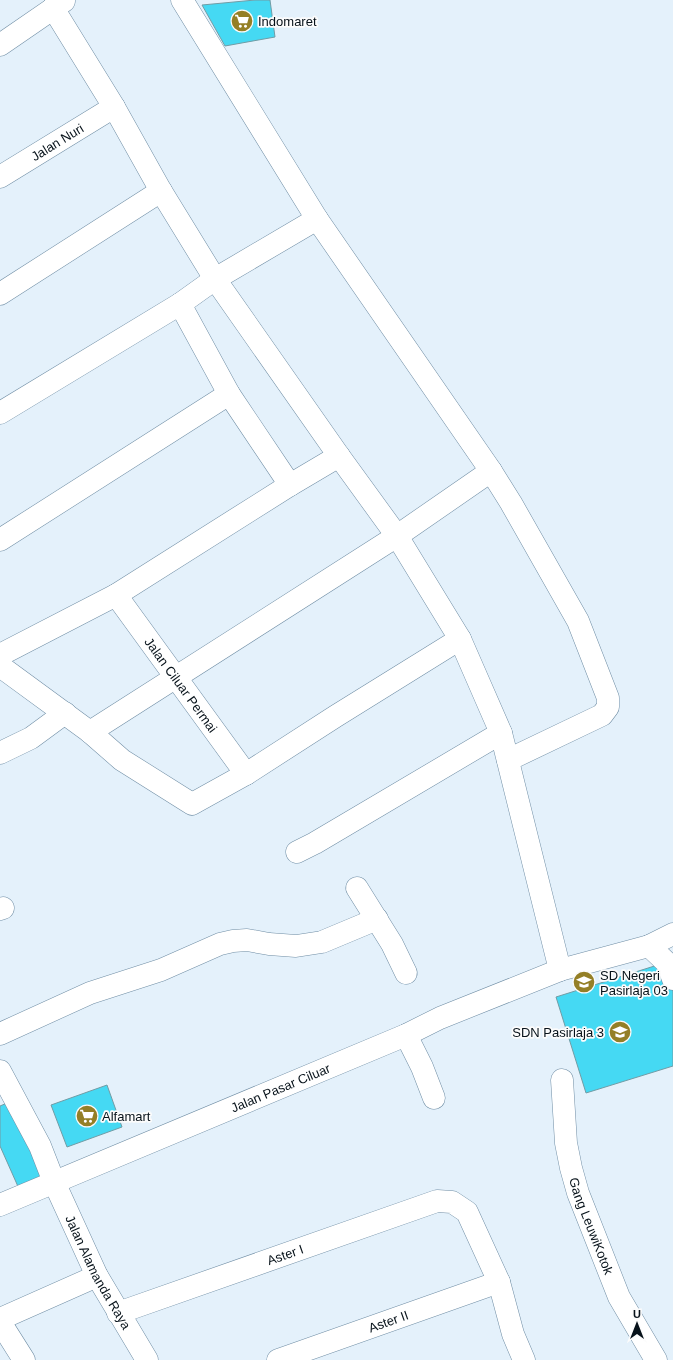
<svg xmlns="http://www.w3.org/2000/svg" width="673" height="1360" font-family="Helvetica,sans-serif">
	<rect width="100%" height="100%" fill="#e4f1fb"/>
	<g fill="#45d9f3" stroke="#719ca5">
		<polygon points="255,0 270,0 275,37 225,46 202,5"/>
		<polygon points="664,963 673,991 673,1066 586,1093 556,997"/>
		<polygon points="107,1085 122,1127 67,1147 51,1105"/>
		<polygon points="12,1101 48,1179 20,1191 0,1146 0,1106"/>
	</g>
	<g fill="none" stroke-linecap="round" stroke-linejoin="round">
		<g stroke="#708ea5" stroke-width="23">
			<g id="street">
				<polyline points="182,0 317,219 491,471 511,503 578,621 608,698 608,707 602,715 508,760"/>
				<polyline points="53,8 114,107 161,191 215,279 339,456 397,536 460,639 501,733 560,970"/>
				<polyline points="0,45 64,1"/>
				<path id="s1" d="M 0,177 L 114,107"/>
				<polyline points="0,294 161,191"/>
				<polyline points="180,304 229,394 290,485"/>
				<polyline points="0,413 180,304 215,279 317,219"/>
				<polyline points="0,540 229,394"/>
				<path id="s2" d="M 116,595 L 246,774"/>
				<polyline points="0,655 116,595 290,485 339,456"/>
				<polyline points="0,666 90,732 122,760 192,804 246,774 336,716 460,639"/>
				<polyline points="90,732 397,536 491,471"/>
				<polyline points="0,753 31,738 65,713"/>
				<polyline points="297,852 315,843 501,733"/>
				<polyline points="357,888 392,944 406,973"/>
				<polyline points="0,909 3,908"/>
				<polyline points="649,946 667,963 673,979"/>
				<polyline points="0,1034 90,993 161,970 220,944 233,941 247,940 269,944 296,946 322,942 377,919"/>
				<polyline points="406,1035 422,1067 434,1098"/>
				<path id="s3" d="M 0,1071 L 40,1146 L 54,1182 L 97,1276 L 147,1360"/>
				<path id="s4" d="M 562,1080 L 566,1143 L 571,1168 L 578,1193 L 619,1297 L 656,1360"/>
				<path id="s5" d="M 0,1205 L 406,1035 L 440,1018 L 560,970 L 649,946 L 673,934"/>
				<path id="s6" d="M 118,1313 L 437,1201 L 452,1202 L 467,1212 L 499,1282 L 513,1334 L 524,1360"/>
				<polyline points="0,1319 97,1276"/>
				<polyline points="0,1322 24,1360"/>
				<path id="s7" d="M 278,1360 L 499,1282"/>
			</g>
		</g>
		<use href="#street" stroke="#fff" stroke-width="22"/>
	</g>
	<defs>
		<g id="supermarket-disc" transform="scale(1.15)"><circle r="9.5" fill="#947f26" stroke="#fcfcfc"/><path d="M-6-5.5h2.5l.6 2H6L4.5 2H-2.5L-4.4-4H-6ZM-1.5 3.2a1.3 1.3 0 1 0 .1 0ZM3 3.2a1.3 1.3 0 1 0 .1 0Z" fill="#fff"/></g>
		<g id="school-disc" transform="scale(1.15)"><circle r="9.5" fill="#947f26" stroke="#fcfcfc"/><path d="M0-5L7-2L0 1L-7-2ZM-4 1L0 2.5L4 1V4Q0 6-4 4Z" fill="#fff"/></g>
	</defs>
	<g fill-rule="evenodd">
		<use href="#supermarket-disc" x="242" y="21"/>
		<use href="#school-disc" x="584" y="982"/>
		<use href="#school-disc" x="620" y="1032"/>
		<use href="#supermarket-disc" x="87" y="1116"/>
	</g>
	<g text-anchor="middle" stroke-width="3.5" stroke-linejoin="round" paint-order="stroke">
		<g font-size="13" fill="#07121a" stroke="#fcfcfc" text-anchor="start">
			<text x="258" y="26">Indomaret</text>
			<text x="600" y="980">SD Negeri<tspan x="600" dy="15">Pasirlaja 03</tspan></text>
			<text x="604" y="1037" text-anchor="end">SDN Pasirlaja 3</text>
			<text x="102" y="1121">Alfamart</text>
		</g>
		<g font-size="13" fill="#07121a" stroke="#fcfcfc">
			<text dy="5" stroke="none"><textPath href="#s1" startOffset="67">Jalan Nuri</textPath></text>
			<text dy="5" stroke="none"><textPath href="#s2" startOffset="111">Jalan Ciluar Permai</textPath></text>
			<text dy="5" stroke="none"><textPath href="#s5" startOffset="304">Jalan Pasar Ciluar</textPath></text>
			<text dy="5" stroke="none"><textPath href="#s4" startOffset="150">Gang LeuwiKotok</textPath></text>
			<text dy="5" stroke="none"><textPath href="#s6" startOffset="177">Aster I</textPath></text>
			<text dy="5" stroke="none"><textPath href="#s3" startOffset="224">Jalan Alamanda Raya</textPath></text>
			<text dy="5" stroke="none"><textPath href="#s7" startOffset="117">Aster II</textPath></text>
		</g>
	</g>
	<g transform="translate(637 1324)" stroke="#fcfcfc" stroke-width="3" paint-order="stroke">
	<path d="M0-3L7 15L0 10L-7 15Z" fill="#07121a"/>
	<text y="-6" font-size="11" font-weight="bold" text-anchor="middle" fill="#07121a">U</text>
	</g>
</svg>
